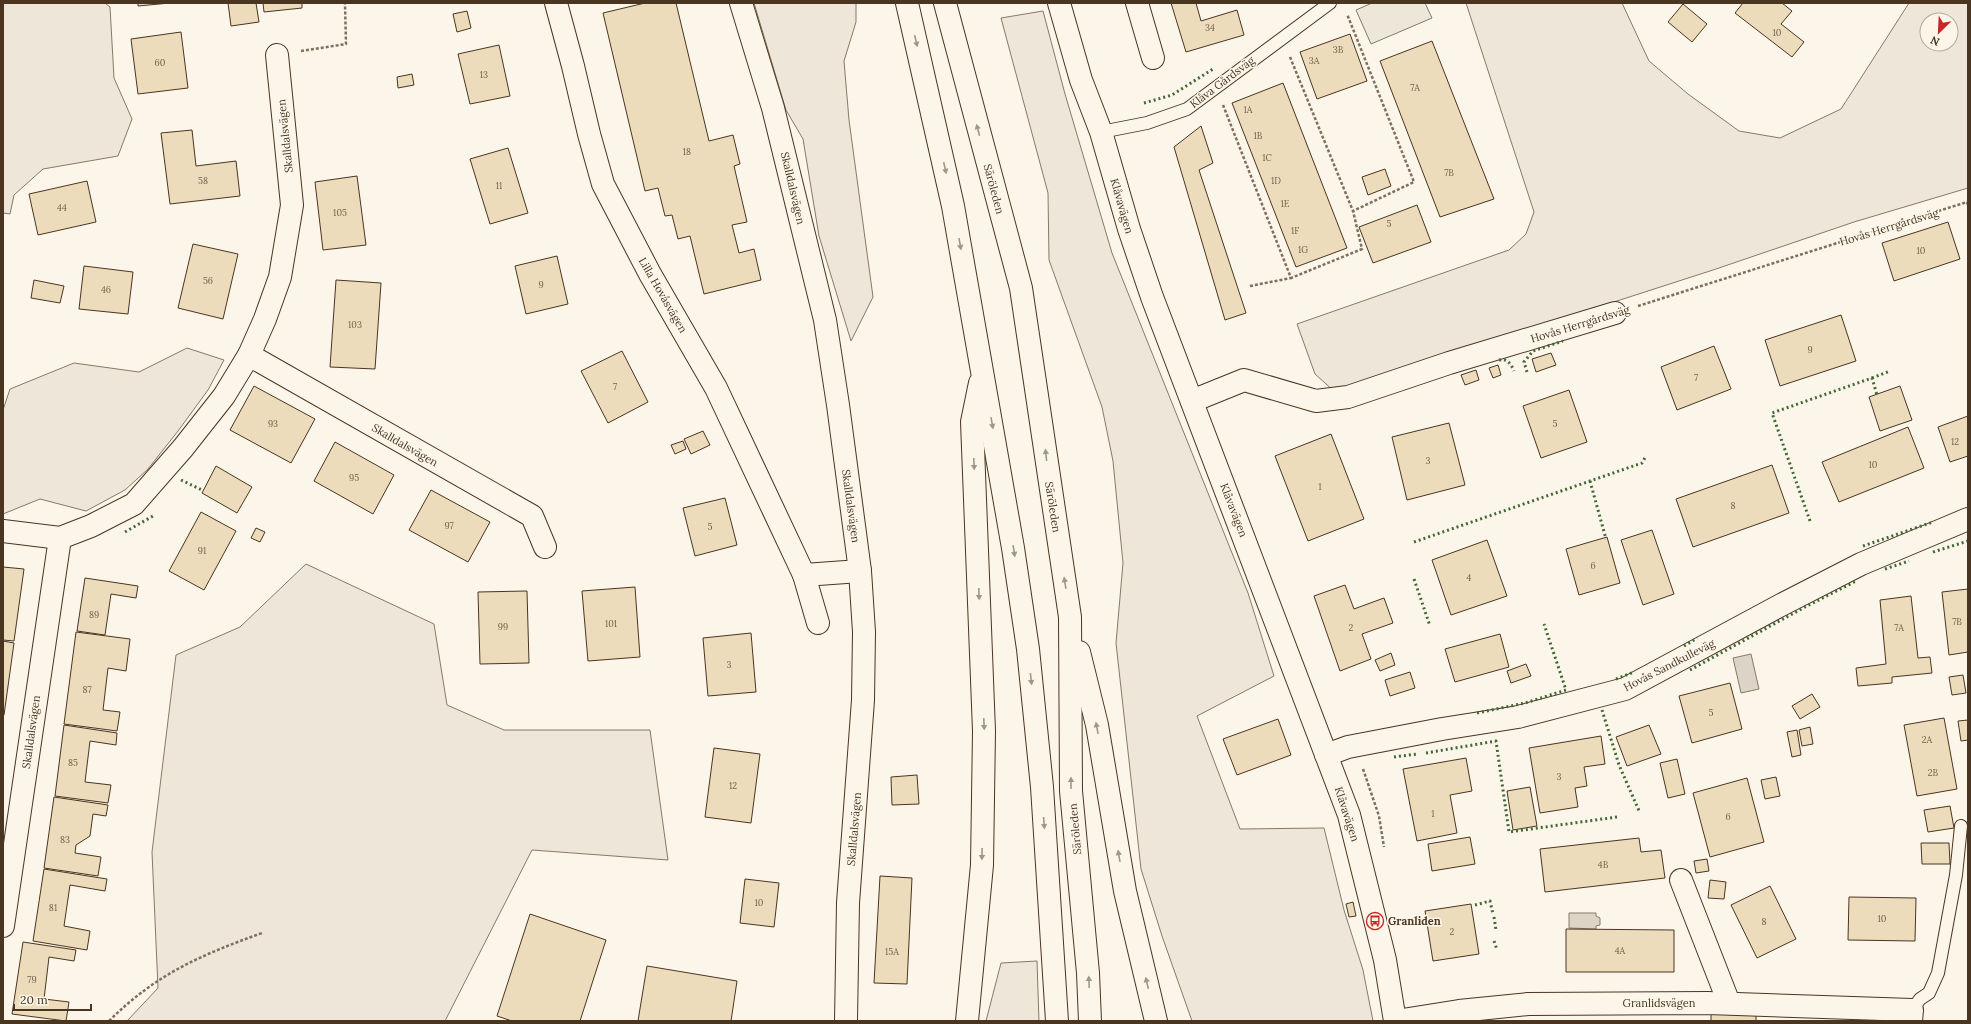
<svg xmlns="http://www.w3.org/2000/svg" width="1971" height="1024" font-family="Lora,serif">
	<rect width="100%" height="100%" fill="#fbf6e9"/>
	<g fill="#ede6d9" stroke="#887966" fill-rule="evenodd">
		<polygon points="3,3 105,3 110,7 114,78 132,119 118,156 43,169 14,195 10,214 3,213"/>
		<polygon points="754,3 856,3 856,22 844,61 849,120 873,297 851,341 819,236 803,139 786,110"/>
		<path d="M 1466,3 L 1622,3 L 1649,61 L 1688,94 L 1739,131 L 1780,138 L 1841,109 L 1909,3 L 1968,3 L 1968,188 L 1854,222 L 1713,270 L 1335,392 L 1315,374 L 1297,324 L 1509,250 L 1526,234 L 1534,212 ZM 1927,20 L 1951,20 L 1951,44 L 1927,44 Z"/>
		<polygon points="1043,11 1065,94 1112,253 1248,593 1274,676 1197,716 1240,829 1324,828 1344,910 1363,970 1373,1021 1192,1021 1162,936 1141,869 1116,643 1123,563 1113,461 1102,407 1049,260 1048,193 1001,18"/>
		<polygon points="187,348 224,360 208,390 178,431 148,469 125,490 86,511 40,499 3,514 3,410 10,389 74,363 139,372"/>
		<polygon points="306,564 434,624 447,705 504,730 650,730 668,860 532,850 445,1021 127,1021 158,988 152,852 176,655 240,627"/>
		<polygon points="1037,961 1039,1021 986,1021 1001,963"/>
	</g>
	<polygon fill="#ede7d9" stroke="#887966" points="1372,3 1425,3 1432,18 1371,44 1356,10"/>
	<g fill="#dcd4c6" stroke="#887966">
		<polygon points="1751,654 1759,689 1741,693 1733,658"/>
		<polygon points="1569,913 1596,913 1596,916 1600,918 1600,925 1596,926 1596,929 1569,928"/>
	</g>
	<g fill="#ecdcbc" stroke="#4a3520">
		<polygon points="138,3 170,3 138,6"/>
		<polygon points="228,3 256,3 259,22 231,26"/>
		<polygon points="263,3 302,3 302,8 264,12"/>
		<polygon points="645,3 676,3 709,141 733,135 740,164 734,166 747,222 732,225 739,253 754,249 761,280 704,294 690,236 678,239 672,215 665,216 658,188 645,191 603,13"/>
		<polygon points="1171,3 1196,3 1201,21 1237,10 1244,35 1186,52"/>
		<polygon points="1743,3 1782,3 1792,11 1781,24 1804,42 1792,57 1735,13"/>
		<polygon points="1683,4 1707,24 1692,42 1668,22"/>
		<polygon points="467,11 471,28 457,32 453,14"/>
		<polygon points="181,32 188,88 138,94 131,39"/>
		<polygon points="1350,34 1367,81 1317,99 1300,52"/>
		<polygon points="1432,41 1494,199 1440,217 1380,61"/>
		<polygon points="499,45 510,96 470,104 458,54"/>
		<polygon points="412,74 414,85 398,88 397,77"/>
		<polygon points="1283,83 1347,248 1296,267 1232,103"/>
		<polygon points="1201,126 1213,163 1199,170 1246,313 1225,320 1174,147"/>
		<polygon points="192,130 196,166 236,161 240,196 170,204 161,133"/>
		<polygon points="508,148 528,213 490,224 470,159"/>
		<polygon points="1385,169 1391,186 1368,195 1362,177"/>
		<polygon points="357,176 366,245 323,250 315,182"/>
		<polygon points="87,181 96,222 38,235 29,194"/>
		<polygon points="1417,205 1431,242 1373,263 1359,227"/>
		<polygon points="1948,222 1960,259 1894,281 1882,243"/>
		<polygon points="193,244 238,254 223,319 178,308"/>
		<polygon points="557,256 568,304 526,314 515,266"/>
		<polygon points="84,266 133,272 128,314 79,309"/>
		<polygon points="34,280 64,286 60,303 31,298"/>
		<polygon points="336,280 381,283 375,369 330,367"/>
		<polygon points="1841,315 1856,361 1780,386 1765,340"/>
		<polygon points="1714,346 1731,389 1677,410 1661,367"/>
		<polygon points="622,351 648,402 608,423 581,371"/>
		<polygon points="1551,353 1556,365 1536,372 1532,359"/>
		<polygon points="1498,365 1501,375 1493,378 1489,368"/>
		<polygon points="1476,370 1479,380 1465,385 1461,375"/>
		<polygon points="254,386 315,419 291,463 230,430"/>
		<polygon points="1900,386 1912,420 1880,431 1869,397"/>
		<polygon points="1569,390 1587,442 1541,458 1523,406"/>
		<polygon points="1968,416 1968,456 1950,462 1938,427"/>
		<polygon points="1449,423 1465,485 1407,500 1392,437"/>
		<polygon points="1908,427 1924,468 1839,502 1822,462"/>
		<polygon points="703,431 710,445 691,454 684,439"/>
		<polygon points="1331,434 1364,519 1308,541 1275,456"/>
		<polygon points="683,441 686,449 675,454 671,445"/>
		<polygon points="335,442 394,475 373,514 314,481"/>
		<polygon points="1772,465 1789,513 1693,547 1676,499"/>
		<polygon points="216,466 252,487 237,513 202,493"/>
		<polygon points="431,490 490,522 468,562 409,530"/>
		<polygon points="725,498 737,545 695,556 683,508"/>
		<polygon points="201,512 236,531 204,590 169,571"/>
		<polygon points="256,528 265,532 260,542 251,538"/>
		<polygon points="1652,530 1674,594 1643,605 1621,540"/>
		<polygon points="1607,537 1620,583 1579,595 1566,549"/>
		<polygon points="1487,540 1507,596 1451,615 1432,560"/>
		<polygon points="3,567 24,569 14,641 3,640"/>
		<polygon points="85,578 138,586 136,598 111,594 105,635 77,631"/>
		<polygon points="1345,585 1354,609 1384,598 1393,623 1362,634 1371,659 1340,671 1314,596"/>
		<polygon points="635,587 640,657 588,661 582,591"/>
		<polygon points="1968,589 1968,652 1949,655 1942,592"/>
		<polygon points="527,591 529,663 480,664 478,592"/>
		<polygon points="1911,596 1918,658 1930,657 1932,673 1892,677 1892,683 1858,686 1856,668 1886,664 1880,600"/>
		<polygon points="76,632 130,639 126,671 108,668 103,710 120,712 117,731 64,724"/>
		<polygon points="751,633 756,692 708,696 703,638"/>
		<polygon points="1500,634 1509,667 1455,682 1445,649"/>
		<polygon points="3,641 14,643 4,715 3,715"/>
		<polygon points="1391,653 1395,665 1380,671 1375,660"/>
		<polygon points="1526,664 1531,676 1511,683 1507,671"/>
		<polygon points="1410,672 1415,688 1390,696 1385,680"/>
		<polygon points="1963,675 1966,693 1952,695 1949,677"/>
		<polygon points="1730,683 1742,729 1692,743 1679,696"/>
		<polygon points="1812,694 1820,707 1800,719 1792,706"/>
		<polygon points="1944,718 1957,789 1917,796 1904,725"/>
		<polygon points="1278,719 1291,755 1237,775 1223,739"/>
		<polygon points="1968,720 1968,740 1961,741 1958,721"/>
		<polygon points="64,725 117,733 116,745 90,741 85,782 111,785 108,803 55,796"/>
		<polygon points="1649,725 1661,754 1627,766 1616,737"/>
		<polygon points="1810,727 1813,744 1802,746 1799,730"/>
		<polygon points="1797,730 1801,755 1792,757 1787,732"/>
		<polygon points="1601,736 1605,764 1584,767 1587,786 1575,788 1578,807 1540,813 1529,748"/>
		<polygon points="714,748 760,754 751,823 705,817"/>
		<polygon points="1466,758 1472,791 1450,795 1457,833 1417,841 1403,769"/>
		<polygon points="1677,759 1685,794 1668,798 1660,763"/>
		<polygon points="917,775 919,804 892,805 891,777"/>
		<polygon points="1776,777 1780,796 1765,799 1761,780"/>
		<polygon points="1747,778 1764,842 1710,857 1693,793"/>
		<polygon points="1530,787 1537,826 1513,830 1507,791"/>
		<polygon points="54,797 108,805 106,816 93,814 90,836 76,845 75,853 101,857 98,876 44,868"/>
		<polygon points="1950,806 1954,828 1928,832 1924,810"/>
		<polygon points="1470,837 1475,864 1432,871 1428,844"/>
		<polygon points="1639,838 1641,852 1661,850 1665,878 1545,892 1540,849"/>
		<polygon points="1921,843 1949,843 1950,864 1922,864"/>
		<polygon points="1707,859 1709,871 1696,873 1694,861"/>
		<polygon points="44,869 107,879 105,891 70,885 64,926 90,931 87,950 33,941"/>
		<polygon points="880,876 912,878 907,984 874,983"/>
		<polygon points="745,879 779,883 774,927 740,923"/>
		<polygon points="1710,880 1726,882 1724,899 1708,898"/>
		<polygon points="1770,886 1796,939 1757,958 1731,905"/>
		<polygon points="1849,897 1916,898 1915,941 1848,940"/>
		<polygon points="1353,902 1356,916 1349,917 1346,904"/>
		<polygon points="1471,904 1479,954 1433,961 1425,911"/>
		<polygon points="530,914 606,940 580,1021 512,1021 497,1016"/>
		<polygon points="1566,929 1674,930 1674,972 1566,972"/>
		<polygon points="23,942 76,950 74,961 49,957 44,999 69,1002 66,1021 12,1014"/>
		<polygon points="647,966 737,981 731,1021 638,1021"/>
		<polygon points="1711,1014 1756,1015 1756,1021 1711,1021"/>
	</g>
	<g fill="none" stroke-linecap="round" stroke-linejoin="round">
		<g stroke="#4a3520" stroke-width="14">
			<g id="lane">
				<polyline points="1101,132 1147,123 1187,109 1330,3"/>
				<polyline points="1912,1010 1920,999 1929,993 1938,973 1956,875 1961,826"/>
			</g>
		</g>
		<g stroke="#4a3520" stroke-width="24">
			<g id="street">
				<polyline points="556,3 573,66 589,134 603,184 650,274 716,388 804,575 818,623"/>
				<polyline points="741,3 773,108 825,320 838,405 860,571 864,632 863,700 848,903 846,1021"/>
				<polyline points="1137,3 1153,58"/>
				<polyline points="249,355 532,516 545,547"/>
				<polyline points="1192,401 1244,380 1316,401 1348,397 1449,363 1615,313"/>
				<polyline points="3,531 60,538 91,526 134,504 183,448 224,396 249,355 265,319 280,277 292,205 277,55"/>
				<polyline points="804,575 860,571"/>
				<polyline points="1326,755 1348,747 1442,729 1518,717 1625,689 1781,605 1861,564 1968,519"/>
				<polyline points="1681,880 1729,1003"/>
				<polyline points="3,926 60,538"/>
				<polyline points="1396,1021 1459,1011 1528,1004 1708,1003 1912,1010 1911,1021"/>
			</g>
		</g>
		<g stroke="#4a3520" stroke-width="24">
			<polyline id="secondary" points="1059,3 1081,80 1101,132 1129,229 1152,297 1349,815 1385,960 1395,1021"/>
		</g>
		<g stroke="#4a3520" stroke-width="24">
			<g id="primary">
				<polyline points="907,3 953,206 1013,548 1028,649 1042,787 1057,1021"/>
				<polyline points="945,3 1021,288 1070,617 1071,791 1088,973 1090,1021"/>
				<polyline points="1079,652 1097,725 1125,891 1156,1021"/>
				<polyline points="967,1021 982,865 984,731 972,422 980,383"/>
			</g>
		</g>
		<g stroke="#7f6f5c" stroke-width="2.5" stroke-dasharray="3 2" stroke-linecap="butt">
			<polyline points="301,51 346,44 345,3"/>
			<polyline points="1290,57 1353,211 1414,182 1347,14"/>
			<polyline points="1223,105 1291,278 1362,249 1353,211"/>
			<polyline points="1250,286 1291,278"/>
			<polyline points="1638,306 1967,202 1968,205"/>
			<polyline points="1363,769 1379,816 1384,847"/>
			<path d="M 109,1021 C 156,974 201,955 262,933"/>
		</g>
		<use href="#lane" stroke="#fbf6e9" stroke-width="12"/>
		<use href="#street" stroke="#fbf6e9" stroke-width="22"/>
		<use href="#secondary" stroke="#fbf6e9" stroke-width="22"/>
		<use href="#primary" stroke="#fbf6e9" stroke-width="22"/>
		<g stroke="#436837" stroke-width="3" stroke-dasharray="2 3" stroke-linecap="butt">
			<polyline points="1144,103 1172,95 1213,69"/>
			<path d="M 1499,360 C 1507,358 1511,364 1514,371"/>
			<polyline points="1527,372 1524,362 1533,351 1563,341"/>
			<polyline points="1872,378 1890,371"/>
			<polyline points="181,480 202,490"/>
			<polyline points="1590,481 1606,539"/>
			<polyline points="1810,521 1772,413 1872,378 1877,395"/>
			<polyline points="125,532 153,516"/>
			<polyline points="1414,542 1642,463 1646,456"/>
			<polyline points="1863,546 1933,522"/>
			<polyline points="1933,552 1968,541"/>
			<polyline points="1885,569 1909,561"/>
			<polyline points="1414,579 1430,626"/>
			<polyline points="1684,646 1697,638"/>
			<polyline points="1690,670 1805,607 1856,581"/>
			<polyline points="1616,679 1634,672"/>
			<polyline points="1602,710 1619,765 1640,813"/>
			<polyline points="1477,713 1525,703 1566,690 1544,624"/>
			<polyline points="1426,753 1496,741 1509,832 1617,817"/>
			<polyline points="1394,757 1417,754"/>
			<polyline points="1475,905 1490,901 1493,914"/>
			<polyline points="1494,917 1496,930"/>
			<polyline points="1494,941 1497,950"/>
		</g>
	</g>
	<defs><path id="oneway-solid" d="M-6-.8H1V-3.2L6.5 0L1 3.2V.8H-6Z"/></defs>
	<g fill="#a29684">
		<use href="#oneway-solid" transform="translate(916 41) rotate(77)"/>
		<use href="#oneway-solid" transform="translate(978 130) rotate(-105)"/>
		<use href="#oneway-solid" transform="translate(945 168) rotate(77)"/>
		<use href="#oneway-solid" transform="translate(960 244) rotate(80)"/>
		<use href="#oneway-solid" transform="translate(992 423) rotate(80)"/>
		<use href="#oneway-solid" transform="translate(1046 455) rotate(-96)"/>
		<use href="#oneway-solid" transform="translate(974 464) rotate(88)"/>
		<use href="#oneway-solid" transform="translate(1014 551) rotate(81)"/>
		<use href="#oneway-solid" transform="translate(1065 583) rotate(-99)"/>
		<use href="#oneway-solid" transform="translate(979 594) rotate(88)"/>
		<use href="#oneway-solid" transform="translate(1031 679) rotate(84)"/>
		<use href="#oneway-solid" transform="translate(984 724) rotate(88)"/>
		<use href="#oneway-solid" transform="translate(1097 728) rotate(-101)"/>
		<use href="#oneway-solid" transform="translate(1071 783) rotate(-90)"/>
		<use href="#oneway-solid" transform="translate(1044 823) rotate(86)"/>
		<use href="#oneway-solid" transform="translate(982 854) rotate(91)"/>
		<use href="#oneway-solid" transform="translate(1119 856) rotate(-100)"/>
		<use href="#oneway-solid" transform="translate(1089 982) rotate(-92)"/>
		<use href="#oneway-solid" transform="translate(1147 983) rotate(-103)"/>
	</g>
	<defs>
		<g id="bus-ring" transform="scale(0.9)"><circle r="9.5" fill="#fbf6e9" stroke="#c62828" stroke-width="1.5"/><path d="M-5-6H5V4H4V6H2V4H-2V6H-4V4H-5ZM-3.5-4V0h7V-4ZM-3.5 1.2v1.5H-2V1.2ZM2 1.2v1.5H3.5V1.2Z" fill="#c62828"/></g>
	</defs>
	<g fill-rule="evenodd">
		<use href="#bus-ring" x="1375" y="921"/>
	</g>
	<g text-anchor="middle" stroke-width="3" stroke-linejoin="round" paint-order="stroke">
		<g font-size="9" fill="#725f47">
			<text x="1210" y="31">34</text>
			<text x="1777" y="36">10</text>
			<text x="1338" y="53">3B</text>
			<text x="1314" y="64">3A</text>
			<text x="160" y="66">60</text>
			<text x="484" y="78">13</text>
			<text x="1415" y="91">7A</text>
			<text x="1248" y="113">1A</text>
			<text x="1258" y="139">1B</text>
			<text x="687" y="155">18</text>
			<text x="1267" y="161">1C</text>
			<text x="1449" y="176">7B</text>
			<text x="203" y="184">58</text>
			<text x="1276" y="184">1D</text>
			<text x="499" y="189">11</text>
			<text x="1285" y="207">1E</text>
			<text x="62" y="211">44</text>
			<text x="340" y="216">105</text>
			<text x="1389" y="227">5</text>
			<text x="1295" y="234">1F</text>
			<text x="1303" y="253">1G</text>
			<text x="1921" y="254">10</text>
			<text x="208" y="284">56</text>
			<text x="541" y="288">9</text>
			<text x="106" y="293">46</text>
			<text x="355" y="328">103</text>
			<text x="1810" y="353">9</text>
			<text x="1696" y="381">7</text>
			<text x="615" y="390">7</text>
			<text x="273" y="427">93</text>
			<text x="1555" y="427">5</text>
			<text x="1955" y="445">12</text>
			<text x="1428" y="464">3</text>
			<text x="1873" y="468">10</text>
			<text x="354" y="481">95</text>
			<text x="1320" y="490">1</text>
			<text x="1733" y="509">8</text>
			<text x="449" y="529">97</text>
			<text x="710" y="530">5</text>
			<text x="202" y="554">91</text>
			<text x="1593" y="569">6</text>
			<text x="1469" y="581">4</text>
			<text x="94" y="618">89</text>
			<text x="1957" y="625">7B</text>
			<text x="611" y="627">101</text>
			<text x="503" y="630">99</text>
			<text x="1351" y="631">2</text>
			<text x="1899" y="631">7A</text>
			<text x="729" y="668">3</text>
			<text x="87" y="693">87</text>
			<text x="1711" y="716">5</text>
			<text x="1927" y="743">2A</text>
			<text x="73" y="766">85</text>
			<text x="1933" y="776">2B</text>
			<text x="1559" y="780">3</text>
			<text x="733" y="789">12</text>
			<text x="1433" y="817">1</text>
			<text x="1728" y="820">6</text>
			<text x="65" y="843">83</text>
			<text x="1603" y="868">4B</text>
			<text x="759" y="906">10</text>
			<text x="53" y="911">81</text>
			<text x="1882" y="922">10</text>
			<text x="1764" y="925">8</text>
			<text x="1452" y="935">2</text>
			<text x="1620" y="954">4A</text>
			<text x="892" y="955">15A</text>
			<text x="32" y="983">79</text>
		</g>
		<g font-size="11" fill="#4a3520" stroke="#fbf6e9">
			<text transform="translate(1222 82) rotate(-37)" y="4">Klåva Gårdsväg</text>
			<text transform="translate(285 136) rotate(-96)" y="4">Skalldalsvägen</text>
			<text transform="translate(793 188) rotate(77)" y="4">Skalldalsvägen</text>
			<text transform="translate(994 189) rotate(75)" y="4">Säröleden</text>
			<text transform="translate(1122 206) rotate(74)" y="4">Klåvavägen</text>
			<text transform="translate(1889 227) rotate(-17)" y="4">Hovås Herrgårdsväg</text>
			<text transform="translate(663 295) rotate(60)" y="4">Lilla Hovåsvägen</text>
			<text transform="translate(1580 324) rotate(-17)" y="4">Hovås Herrgårdsväg</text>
			<text transform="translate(405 445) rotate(30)" y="4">Skalldalsvägen</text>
			<text transform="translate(851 506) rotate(82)" y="4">Skalldalsvägen</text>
			<text transform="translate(1053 507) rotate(81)" y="4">Säröleden</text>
			<text transform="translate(1234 510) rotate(69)" y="4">Klåvavägen</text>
			<text transform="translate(1669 665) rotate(-27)" y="4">Hovås Sandkulleväg</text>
			<text transform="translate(31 732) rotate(-82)" y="4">Skalldalsvägen</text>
			<text transform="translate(1347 814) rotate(72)" y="4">Klåvavägen</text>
			<text transform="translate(854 829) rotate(-85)" y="4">Skalldalsvägen</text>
			<text transform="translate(1075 829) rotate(-95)" y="4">Säröleden</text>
			<text x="1659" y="1007">Granlidsvägen</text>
		</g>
		<g font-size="11" font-weight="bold" fill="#4a3520" stroke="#fbf6e9" text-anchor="start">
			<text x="1388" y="925">Granliden</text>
		</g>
	</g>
	<rect width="1971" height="1024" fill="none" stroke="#4a3520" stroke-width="8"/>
	<g transform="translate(1939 32) rotate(204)"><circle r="19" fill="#fbf6e9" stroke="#b4a999"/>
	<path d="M0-3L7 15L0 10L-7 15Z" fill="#c62828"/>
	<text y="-6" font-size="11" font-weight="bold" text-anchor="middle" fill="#4a3520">N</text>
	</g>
	<path d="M14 1004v6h77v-6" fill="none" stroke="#4a3520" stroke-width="2"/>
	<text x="20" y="1004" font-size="12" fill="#4a3520" stroke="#fbf6e9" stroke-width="3" paint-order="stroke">20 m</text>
</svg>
